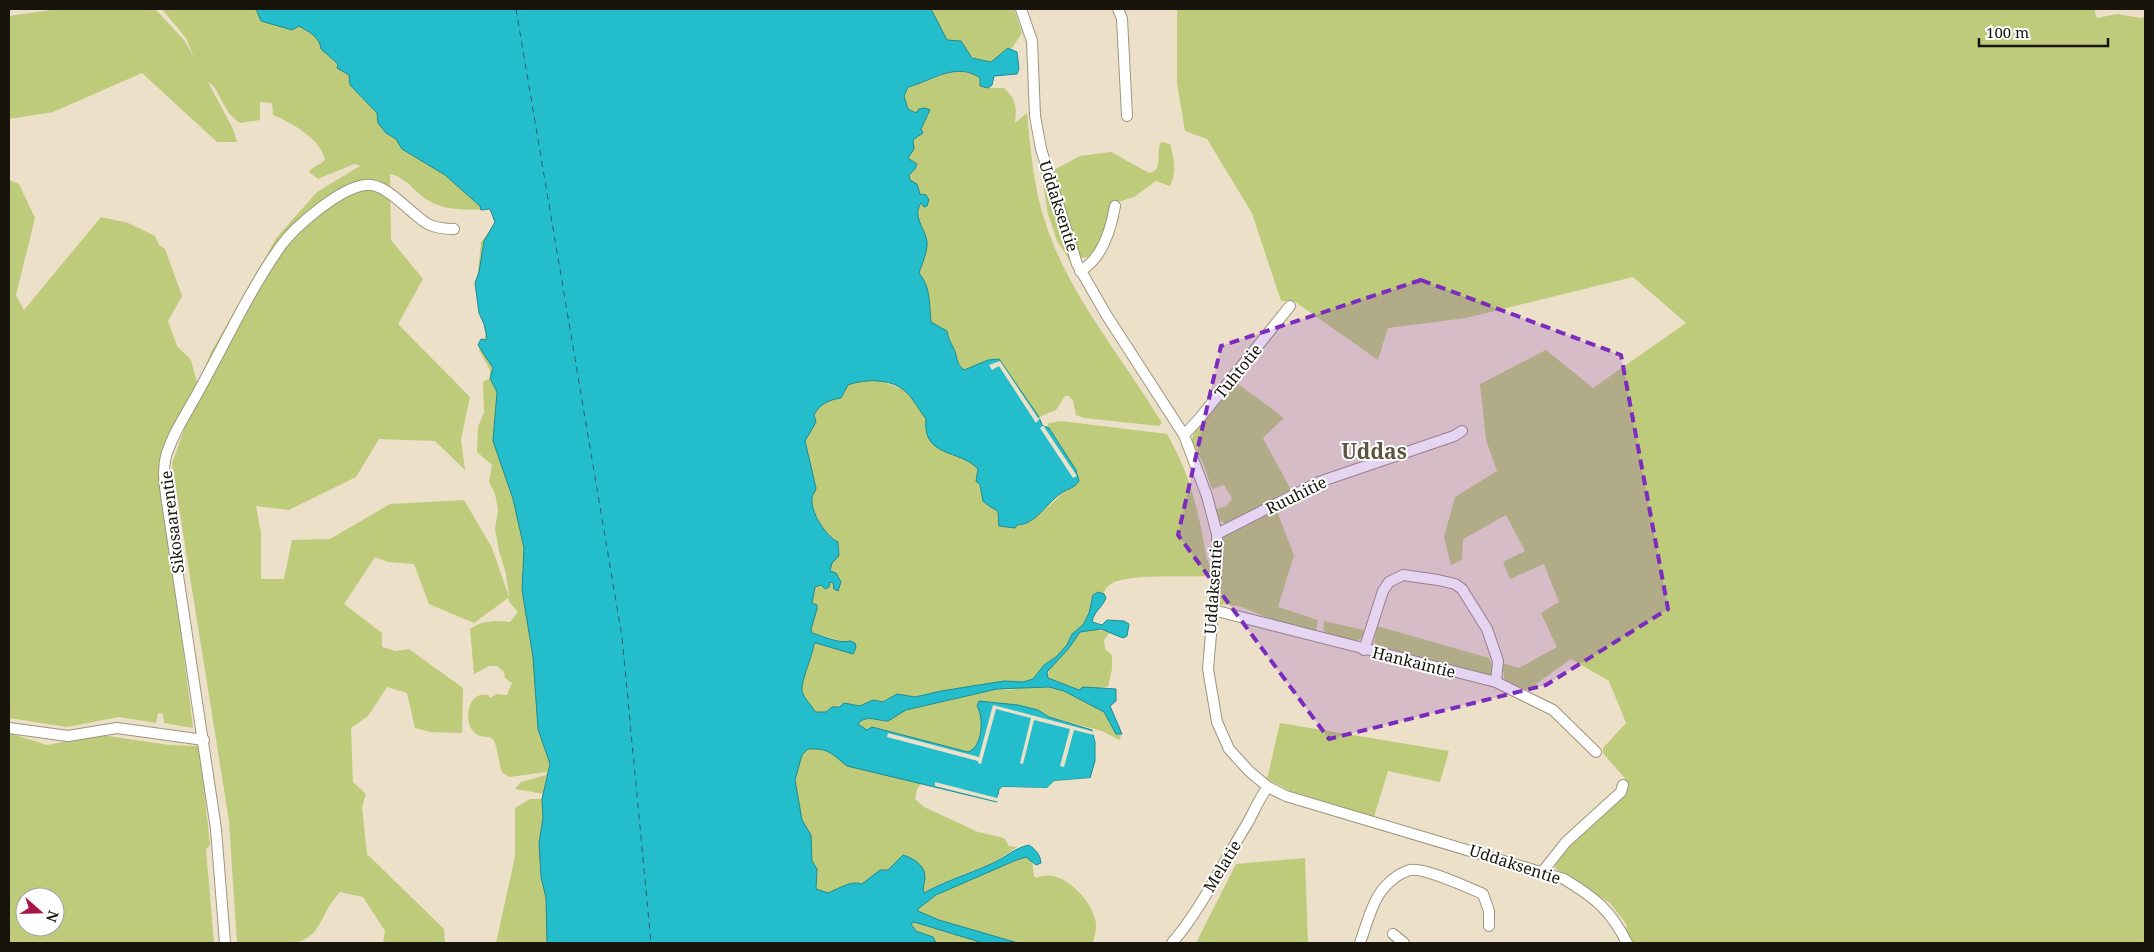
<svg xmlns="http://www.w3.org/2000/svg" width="2154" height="952" font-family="'Noto Serif',serif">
	<rect width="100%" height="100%" fill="#ece0c8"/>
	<g fill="#becb7b" fill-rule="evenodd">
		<path d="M 59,9 L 155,9 L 184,40 L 194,57 L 186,38 L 162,9 L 465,9 L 774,943 L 496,943 L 515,857 L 515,808 L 530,799 L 542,799 L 544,794 L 515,789 L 521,782 L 546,775 L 547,772 L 509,777 L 502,772 C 499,764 497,746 494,741 C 491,735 485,738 480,736 C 466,731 465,709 474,699 C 477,695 482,694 488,695 L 490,698 L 497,694 L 507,695 L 512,683 L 505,678 L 504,672 L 497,666 L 489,666 L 474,674 L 470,629 C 483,620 495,620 510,622 L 518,612 L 510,603 L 508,598 L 474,623 L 429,604 L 414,564 L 388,562 L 375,557 L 344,604 L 382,633 L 382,647 L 396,651 L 409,649 L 463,688 L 462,733 L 430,732 L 415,728 L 407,693 L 387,687 L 368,716 L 351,728 L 353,782 L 366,794 L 362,807 L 367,854 L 444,929 L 445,943 L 383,943 L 385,931 L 363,897 L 340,892 C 326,907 325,917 315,931 C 299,951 260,943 237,943 L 229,821 L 172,464 L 210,354 L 277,237 L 317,192 L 360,166 L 365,167 L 354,164 L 318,179 L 309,172 C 313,166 320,165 325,160 C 321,139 292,123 273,115 L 272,103 L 260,102 L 260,120 L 240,123 C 221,111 221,89 208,82 L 233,129 L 237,142 L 217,142 L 142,73 L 53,112 L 9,119 L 9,16 ZM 390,174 C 407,177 416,195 431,202 C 454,214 482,208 507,209 L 481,242 L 476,291 L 490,324 L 479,350 L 490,370 L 490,378 L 483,382 L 484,412 L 478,427 L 477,452 L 492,465 L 489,482 L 495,494 L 498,510 L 495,529 L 499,551 L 506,574 L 509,597 L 492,548 L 464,500 L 390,504 L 330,539 L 292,540 L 284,579 L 261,579 L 261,533 L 256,506 L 289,510 L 356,477 L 379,439 L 435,441 L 465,470 L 461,439 L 470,397 L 398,324 L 423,279 L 391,240 Z"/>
		<path d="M 931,9 L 1014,9 L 1022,33 L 1012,48 L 1008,48 L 991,62 C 971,59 971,57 961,41 L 947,40 Z"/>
		<polygon points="1177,9 2094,9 2097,18 2117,14 2141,18 2145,16 2145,943 1621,943 1627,925 1610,903 1555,868 1558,857 1626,792 1628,782 1603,753 1603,748 1626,723 1609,681 1571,659 1528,690 1505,681 1502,663 1519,668 1557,647 1541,613 1559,602 1544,564 1510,579 1503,562 1525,551 1506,515 1463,539 1462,560 1451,565 1444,537 1455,497 1497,471 1486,440 1480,384 1546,350 1593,388 1686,323 1633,277 1466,318 1388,328 1378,360 1294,301 1281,301 1252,213 1207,139 1185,131 1177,83"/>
		<path d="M 957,70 L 976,75 L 988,88 L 1004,88 C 1016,99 1017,107 1015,123 L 1027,113 C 1030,145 1034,188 1044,218 C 1067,294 1122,356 1162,423 L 1159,426 L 1084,418 L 1076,415 L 1073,401 L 1069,396 L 1065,396 L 1056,410 L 1039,417 L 999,359 L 988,360 L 964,370 L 763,306 L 915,169 L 908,158 L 913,141 L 922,134 L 921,129 L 929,114 L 916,113 L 908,109 L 904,96 L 908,87 Z"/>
		<path d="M 1161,142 L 1170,144 C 1174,158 1177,173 1170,186 L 1156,181 L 1134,197 L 1112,204 L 1099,246 L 1088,257 L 1081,258 L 1052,171 L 1080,156 L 1111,152 L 1149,173 L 1156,170 C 1161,160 1156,152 1161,142 Z"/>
		<polygon points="1037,147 1058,220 1073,260 1071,262 1057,241 1048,214"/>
		<polygon points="9,180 19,184 35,218 16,295 24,310 101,217 128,223 155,236 159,245 165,249 182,296 168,321 177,346 191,360 197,382 159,460 193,728 164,723 163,714 158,713 156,723 119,717 67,727 9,718"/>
		<path d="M 861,380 L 881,381 L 912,393 L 978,469 L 976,481 C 986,491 981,503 998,510 L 1000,515 L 998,524 C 1004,524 1015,527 1021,525 C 1037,519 1069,489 1078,474 L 1047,426 L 1049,423 L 1061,421 L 1167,434 C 1192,478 1198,511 1207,559 C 1209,566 1214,569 1213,576 C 1188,577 1139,574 1117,581 C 1111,583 1105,587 1104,594 L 1098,592 L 1093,595 L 1089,613 L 1083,625 L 1072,634 L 1067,645 L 1056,657 L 1044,665 L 1033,679 L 1023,682 L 1004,681 L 941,691 L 915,697 L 897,694 L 883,702 L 873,700 L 860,706 L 844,703 L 826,712 L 815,712 L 795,699 L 799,637 L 855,651 L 855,643 L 850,641 L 845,642 L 812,633 L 799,592 L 830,581 L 833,583 L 836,573 L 830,571 L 830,567 C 836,557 842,555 838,542 L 831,539 L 824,532 L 817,516 L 738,453 L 814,415 C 820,404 828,400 841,398 L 848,385 Z"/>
		<path d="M 1234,381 L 1284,418 L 1263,438 L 1291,490 L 1226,524 C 1219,522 1217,516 1216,509 L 1227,506 L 1232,498 L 1224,485 L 1212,489 L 1203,463 L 1191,441 L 1196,429 Z"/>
		<polygon points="1276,509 1294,555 1278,607 1318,620 1316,631 1313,632 1268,618 1242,607 1223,604 1219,607 1217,606 1223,537"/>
		<path d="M 1324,621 L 1368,631 C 1356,648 1343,639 1326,634 L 1323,628 Z"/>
		<polygon points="1377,626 1489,658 1495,671 1491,676 1382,650 1374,642"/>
		<polygon points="1092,629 1110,632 1104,640 1105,649 1112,655 1112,669 1108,687 1092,689 1083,687 1079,690 1048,678 1049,668 1069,648 1080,632"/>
		<path d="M 1037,686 C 1059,687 1086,698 1103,712 C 1111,717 1114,728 1119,735 L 1122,734 L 1119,740 L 1102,731 L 1049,717 L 1038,710 L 1018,705 L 979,702 L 977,706 C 984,717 983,747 968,752 L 872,727 L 867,730 L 858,724 C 866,714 877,721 888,721 L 906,710 L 997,689 L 1010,690 Z"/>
		<polygon points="1280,723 1449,751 1440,782 1388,771 1374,817 1290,791 1267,779"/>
		<path d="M 9,733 L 47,745 L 101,735 L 170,745 L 197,746 L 200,751 L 210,845 L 206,849 L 214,943 L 9,943 ZM 25,897 L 55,897 L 55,927 L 25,927 Z"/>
		<polygon points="815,743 922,783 917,789 915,799 924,807 978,832 1004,838 1009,846 1017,847 993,863 940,884 923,893 816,894 789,771 794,759"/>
		<path d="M 1026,857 L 1032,860 L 1034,876 L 1037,878 C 1061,866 1093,901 1096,923 C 1097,929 1094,937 1093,943 L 1018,943 L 938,920 L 918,911 C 921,897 1009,862 1026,857 Z"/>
		<polygon points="1305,858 1308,943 1196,943 1236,864"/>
		<polygon points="914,921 983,943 821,943"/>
	</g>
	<path fill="#24bdcb" stroke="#208a91" d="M 256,9 L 931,9 L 947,40 L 961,41 L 972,58 L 991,62 L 1008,48 L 1017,52 L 1019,69 L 1017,74 L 994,76 L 992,85 L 988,88 L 980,86 L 980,78 C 956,61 932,81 908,87 L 904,96 L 908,109 L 916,113 L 919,109 L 925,108 L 930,110 L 921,129 L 923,133 L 913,140 L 914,149 L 908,158 L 917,164 L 915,169 L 909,175 L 910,180 L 917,184 L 920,194 L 926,195 L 929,200 L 927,206 L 924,207 L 921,203 C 912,216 925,229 927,241 C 928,251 922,264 919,273 C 931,288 929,303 931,322 L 947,331 C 948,338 950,341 953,347 C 958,356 955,363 964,370 L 988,360 L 999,359 L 1039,417 L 1042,425 L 1049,428 L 1076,470 L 1079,481 C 1074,489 1066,489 1060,494 C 1047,503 1035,525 1017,525 L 1015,528 L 999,526 C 997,502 1001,517 983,501 L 980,485 L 976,481 L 978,469 C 960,449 922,458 926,419 C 919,410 913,398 905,391 C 890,378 864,379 848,385 L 841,398 C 828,400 820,404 814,415 L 816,422 L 805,441 L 816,488 C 816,492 812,494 812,498 C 810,511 826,537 838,542 L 839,556 L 832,563 L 830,571 L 836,573 L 841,582 L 838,591 L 834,589 L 833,583 L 830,582 L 829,587 L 825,589 L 821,585 L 815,587 L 812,603 L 817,605 L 817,609 L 811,629 L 812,633 C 823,636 839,644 850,641 L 855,643 L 856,648 L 853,654 L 816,643 L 814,644 C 812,658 801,680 802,691 C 804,699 812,705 815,712 L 826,712 L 832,707 L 839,707 L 844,703 L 860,706 L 873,700 L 883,702 L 897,694 L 915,697 L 941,691 L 1004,681 L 1023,682 L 1033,679 L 1044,665 L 1056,657 L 1067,645 L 1072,634 L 1083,625 L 1089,613 L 1093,595 L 1098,592 L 1104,594 L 1106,598 C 1102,608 1094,611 1092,622 L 1102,625 L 1107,620 L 1124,621 L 1129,624 L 1127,636 L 1123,638 L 1101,629 L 1080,632 L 1069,648 L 1047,672 L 1048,678 L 1079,690 L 1083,687 L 1116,689 L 1116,701 L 1110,706 L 1122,734 L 1116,734 L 1104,712 L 1064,691 L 1049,687 L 997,689 L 906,710 L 888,721 C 877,721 866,714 858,724 L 867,730 L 872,727 L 968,752 C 983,747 984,717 977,706 L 979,701 L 1018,705 L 1038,710 L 1049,717 L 1092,730 L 1095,742 L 1095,761 L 1090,778 L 1054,781 L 1047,788 L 1002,787 L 999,789 L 997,802 L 847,766 C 832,754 829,748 808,749 L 802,755 L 795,780 L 802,820 L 811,835 L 812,861 L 817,869 L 816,889 L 828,893 C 838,889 851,880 862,884 L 880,870 L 888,870 L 903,855 C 913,858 925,865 925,877 C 925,883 922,887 924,893 C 945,881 969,874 991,864 C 1005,858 1014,848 1029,845 C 1036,850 1040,854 1041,863 L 1036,865 L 1026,857 L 1014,861 L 936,895 L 918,909 L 918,911 L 939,920 L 1018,943 L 983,943 L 914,922 L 911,924 L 916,931 L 933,937 L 936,943 L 547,943 L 546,898 L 541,877 L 539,843 L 543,818 L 542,799 L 550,764 L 538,729 L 533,657 L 522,590 L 524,548 L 513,499 L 493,441 L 497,392 L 490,378 L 493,368 L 478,345 L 481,339 L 486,340 L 487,338 L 484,324 L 479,313 L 475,283 L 479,272 L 484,241 L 495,222 L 490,209 L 481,210 L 480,206 L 445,175 L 402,149 L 396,139 L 386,133 L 378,123 L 377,113 L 350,85 L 349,75 L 337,68 L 338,64 L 321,49 C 320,37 308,31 299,26 L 292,30 L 261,21 Z"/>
	<g fill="#ece0c8">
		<polygon points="1000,361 1038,418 1041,417 1036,423 999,366 992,370 989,365"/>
		<polygon points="1046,424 1047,425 1044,427 1077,476 1073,478 1040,428"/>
		<polygon points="993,705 1095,732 1094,735 1074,730 1064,767 1060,766 1070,729 1034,720 1023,764 1020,763 1031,718 996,709 981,764 978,763 978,761 887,737 888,733 979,757"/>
		<polygon points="1092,778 1090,781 1055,783 1047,790 1003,789 999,802 935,786 935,782 997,798 1002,787 1047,788 1054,781"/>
	</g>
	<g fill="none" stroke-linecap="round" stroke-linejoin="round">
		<polyline stroke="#296167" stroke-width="1" stroke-dasharray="6 5" stroke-linecap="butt" points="516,9 622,637 651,943"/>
		<g stroke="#9f957e" stroke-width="12">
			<g id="street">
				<path d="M 1021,9 L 1032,41 L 1035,116 L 1041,149 L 1077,264 L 1107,316 L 1184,435 L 1207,496 L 1217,534 L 1218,552 L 1208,669 L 1217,722 L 1229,749 L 1249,771 L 1268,787 L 1286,796 L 1564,879 C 1594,897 1611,910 1627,943"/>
				<polyline points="1118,9 1122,19 1127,116"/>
				<path d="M 1080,271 C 1102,259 1111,229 1115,206"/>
				<polyline points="1184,435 1199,419 1290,306"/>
				<polyline points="1217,534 1319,482 1454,436 1462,431"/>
				<polyline points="1213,610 1496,682 1553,710 1596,752"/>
				<polyline points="1364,650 1383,591 1389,582 1403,575 1438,580 1455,584 1462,589 1487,629 1498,661 1496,682"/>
				<polyline points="9,728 68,736 117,728 204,740"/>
				<polyline points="1543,871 1566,842 1621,792 1623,785"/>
				<polyline points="1393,934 1404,943"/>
				<path d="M 225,943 L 216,829 L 167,502 C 165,487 162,471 166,456 C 173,432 190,408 202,385 C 227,339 250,290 280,247 C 295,226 340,188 365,185 C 387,182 410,214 428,224 C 436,228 445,229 454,229"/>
				<path d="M 1172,943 C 1202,908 1223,863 1247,824 C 1254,812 1259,798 1268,787"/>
				<path d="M 1360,943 C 1365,929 1369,913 1376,900 C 1382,887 1396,874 1410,870 C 1424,867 1469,888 1483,894 L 1489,911 L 1489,926"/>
			</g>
		</g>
		<use href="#street" stroke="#fff" stroke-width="10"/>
	</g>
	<path fill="#7b2cbf" fill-opacity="0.2" stroke="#7b2cbf" stroke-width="4" stroke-dasharray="10 6" stroke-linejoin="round" d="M 1421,280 L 1621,355 L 1668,609 L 1546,685 L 1329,739 L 1178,535 L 1221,346 Z"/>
	<g text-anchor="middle" stroke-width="4" stroke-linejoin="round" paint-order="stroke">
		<g font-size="16" fill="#18140b" stroke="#fff">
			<text transform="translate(1059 206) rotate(72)" y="6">Uddaksentie</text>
			<text transform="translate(1238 371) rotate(-51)" y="6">Tuhtotie</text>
			<text transform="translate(1296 495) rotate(-26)" y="6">Ruuhitie</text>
			<text transform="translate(172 522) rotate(-97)" y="6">Sikosaarentie</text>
			<text transform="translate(1213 587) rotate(-86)" y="6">Uddaksentie</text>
			<text transform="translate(1414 662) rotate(14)" y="6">Hankaintie</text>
			<text transform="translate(1515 864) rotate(18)" y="6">Uddaksentie</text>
			<text transform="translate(1222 866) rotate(-59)" y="6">Melatie</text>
		</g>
		<g font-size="21" font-weight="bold" fill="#5d533e" stroke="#fff">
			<text x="1374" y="459">Uddas</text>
		</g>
	</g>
	<rect width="2154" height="952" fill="none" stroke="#18140b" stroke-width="20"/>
	<g transform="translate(40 912) rotate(110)"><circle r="24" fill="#ffffff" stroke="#a3a19d"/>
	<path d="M0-4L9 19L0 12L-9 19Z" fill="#a91548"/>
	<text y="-8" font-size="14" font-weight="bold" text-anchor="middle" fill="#18140b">N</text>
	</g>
	<path d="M1979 38v8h129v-8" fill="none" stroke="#18140b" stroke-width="2.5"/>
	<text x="1986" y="38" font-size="15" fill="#18140b" stroke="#ffffff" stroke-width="4" paint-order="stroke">100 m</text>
</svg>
